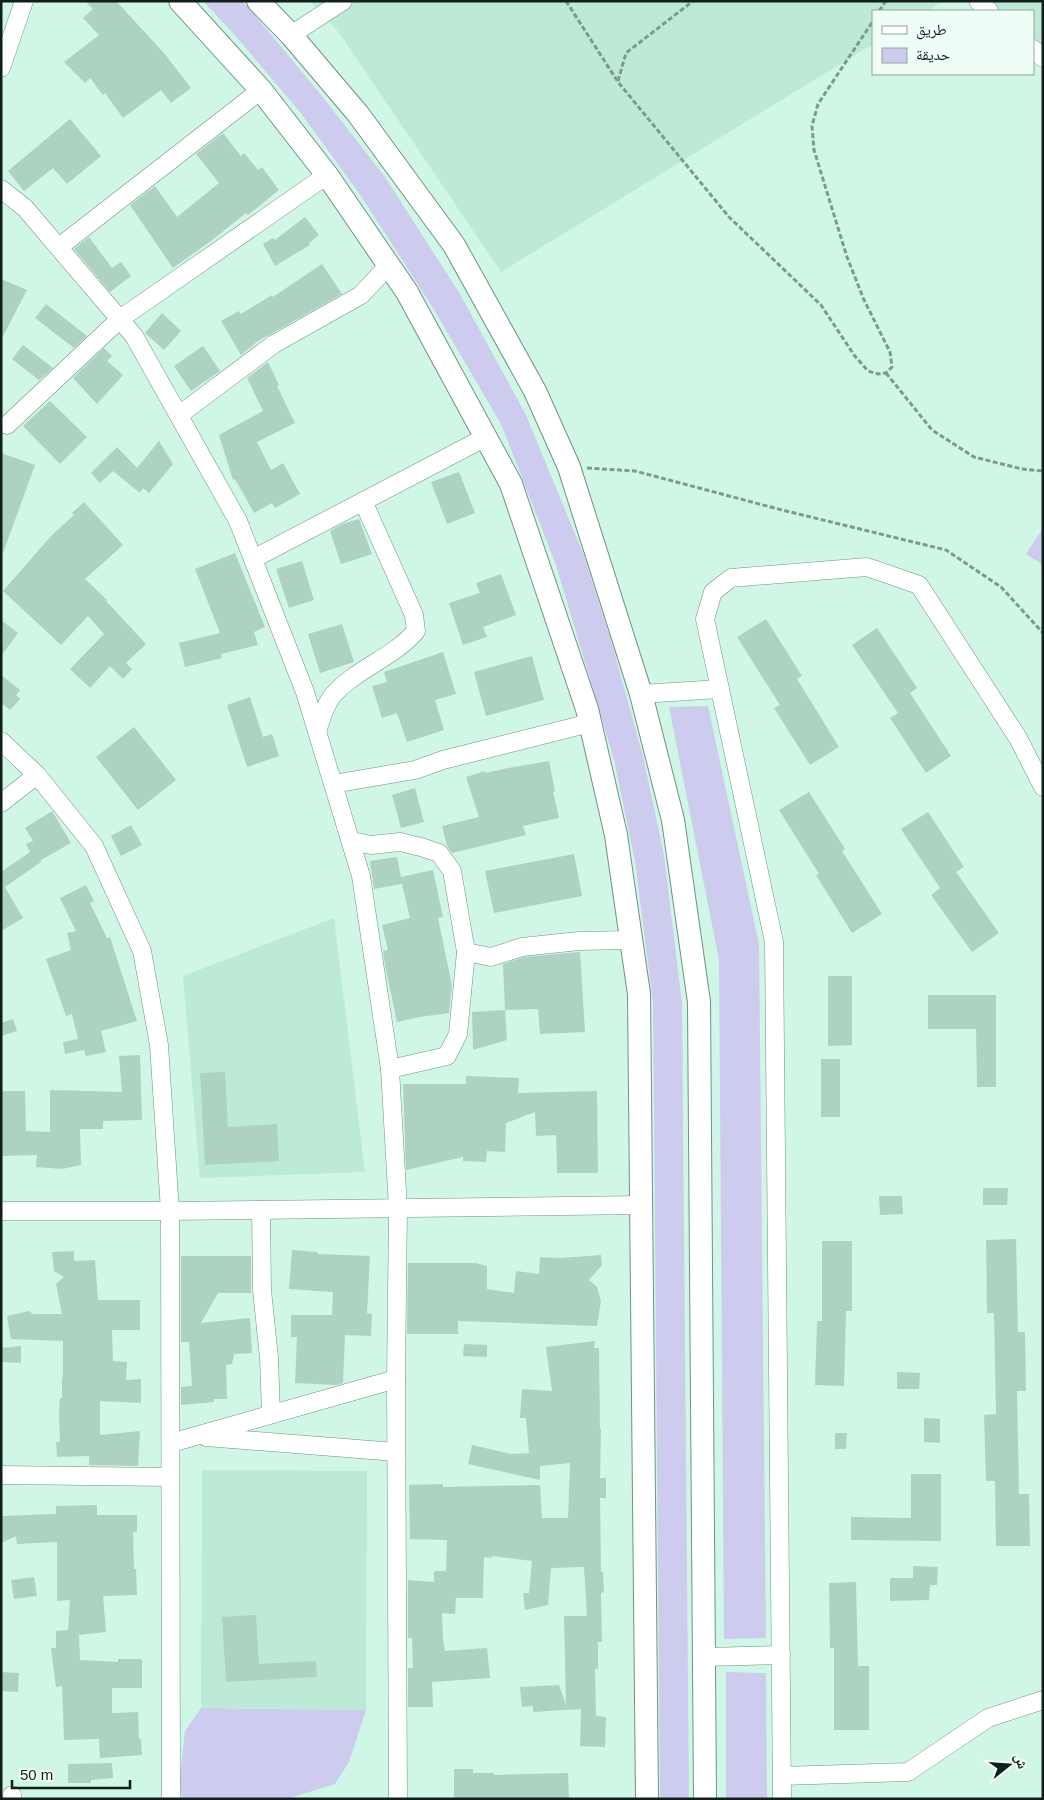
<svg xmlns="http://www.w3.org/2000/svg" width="1044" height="1800" font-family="Arial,'Noto Naskh Arabic',sans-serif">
	<rect width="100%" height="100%" fill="#d0f6e5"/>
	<g fill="#bcead6">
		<polygon points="310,1 943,1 927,11 873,11 873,44 501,272 340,34"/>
		<polygon points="983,1 1043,1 1043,58 1033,49 1033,11 993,11"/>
		<polygon points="334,918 365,1172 200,1178 183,976"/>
		<polygon points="202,1470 367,1471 366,1710 201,1708"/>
	</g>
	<g fill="#ceccee">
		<polygon points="203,1 242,1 253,13 322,96 385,177 460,294 525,413 583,553 612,644 643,756 664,855 682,1003 689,1799 660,1799 653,1003 635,861 614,760 556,565 501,424 433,308 361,196 300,112 233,33"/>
		<polygon points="1043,528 1043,565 1026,554"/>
		<polygon points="708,706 759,944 766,1638 724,1639 719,960 669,707"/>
		<polygon points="726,1672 766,1673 767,1799 726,1799"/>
		<polygon points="201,1708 366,1710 349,1762 335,1784 287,1799 183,1799 179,1783 185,1731"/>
	</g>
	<g fill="#add2c2">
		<polygon points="85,1 116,1 164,53 191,88 171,103 161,90 123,118 105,93 103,95 90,78 85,83 64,62 99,35 83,18 93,9"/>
		<polygon points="70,119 101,156 67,184 53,168 24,191 8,171"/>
		<polygon points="223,133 241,156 244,153 258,170 262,167 279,190 248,215 246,213 211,241 173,268 130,205 155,186 177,217 219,183 196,154"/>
		<polygon points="305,217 319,235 309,243 310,245 275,266 263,244 273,238 275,240"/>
		<polygon points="89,237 112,268 121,262 131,276 110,292 74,249"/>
		<polygon points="322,264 342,294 258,341 241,355 221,321 239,311 241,314 272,295 273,297"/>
		<polygon points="1,279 27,290 1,340"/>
		<polygon points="46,304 87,336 74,348 35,318"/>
		<polygon points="162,313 181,331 164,350 145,333"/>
		<polygon points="23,345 53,368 39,380 12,359"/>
		<polygon points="203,346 220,371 191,391 174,366"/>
		<polygon points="104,348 112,356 107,361 123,375 97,404 73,378"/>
		<polygon points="268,362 279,385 277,386 295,423 257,442 271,470 283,463 300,494 275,508 272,503 254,513 235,479 233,480 219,435 263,411 247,378"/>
		<polygon points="50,401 87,437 60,464 23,426"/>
		<polygon points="159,441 173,464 149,493 143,488 140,493 113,471 100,483 91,473 117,447 137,468"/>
		<polygon points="1,453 35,465 3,553 1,553"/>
		<polygon points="459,472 475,513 447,524 431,482"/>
		<polygon points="84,502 123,545 85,579 107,600 106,601 146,644 126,663 132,669 123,679 110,666 90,688 70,669 104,634 88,616 61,645 3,591 51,536 74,515 72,513"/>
		<polygon points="359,519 372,554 341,564 330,531 342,524"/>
		<polygon points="235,553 265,627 254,632 258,645 221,654 222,658 185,667 179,643 220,633 195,569"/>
		<polygon points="302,561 314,600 289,608 276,569"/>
		<polygon points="501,574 516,615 483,627 487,637 463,645 449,603 480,593 476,583"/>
		<polygon points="766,619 802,676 797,679 839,747 810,765 774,708 780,705 737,637"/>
		<polygon points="1,620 18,633 1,656"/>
		<polygon points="342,624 354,662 320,673 308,634"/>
		<polygon points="877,628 917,688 910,693 951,756 926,773 890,718 898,713 852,645"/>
		<polygon points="443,652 456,694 435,700 444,730 407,742 397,713 382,718 372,686 387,682 384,672"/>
		<polygon points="532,656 544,700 486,716 474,672"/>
		<polygon points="1,675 20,690 16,695 20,699 10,710 1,703"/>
		<polygon points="250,697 263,737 272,734 279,756 247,767 227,705"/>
		<polygon points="134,727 176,780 138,810 96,757"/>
		<polygon points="549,761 555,791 553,792 559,818 523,826 526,835 452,853 447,846 442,826 479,817 466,777 485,771 485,773 508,768"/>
		<polygon points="415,788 424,822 401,828 392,795"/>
		<polygon points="809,792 845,849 842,851 882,914 852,933 816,875 819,874 779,810"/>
		<polygon points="52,811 71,843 41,860 41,862 5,887 23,918 1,931 1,872 30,852 26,844 33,841 25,828"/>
		<polygon points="928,812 964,867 956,872 999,933 972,952 931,895 940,888 901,829"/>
		<polygon points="131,825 142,845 121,856 111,836"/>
		<polygon points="574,854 582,896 494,913 485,871"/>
		<polygon points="397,857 401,877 433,870 443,917 438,918 452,986 449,1013 420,1017 397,1022 385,965 383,951 388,950 382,925 410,918 402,884 374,889 370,861"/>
		<polygon points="86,885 94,901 90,903 107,938 110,937 137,1021 101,1031 106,1052 86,1056 84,1050 65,1054 63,1042 78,1039 72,1014 66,1016 46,959 71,950 67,933 76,931 60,898"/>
		<polygon points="580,952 585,1032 540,1034 538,1009 505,1010 503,964 524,957"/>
		<polygon points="828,976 852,976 852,1045 828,1046"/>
		<polygon points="928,995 996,995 996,1087 977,1087 976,1029 928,1029"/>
		<polygon points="505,1010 507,1040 473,1050 472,1012"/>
		<polygon points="13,1019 17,1031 1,1036 1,1023"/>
		<polygon points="140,1055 142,1120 103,1121 103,1129 80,1129 81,1165 62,1169 36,1167 37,1155 1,1156 1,1091 25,1091 26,1131 50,1132 50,1090 122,1092 119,1056"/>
		<rect x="821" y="1059" width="19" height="58"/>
		<polygon points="225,1072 228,1127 277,1124 279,1161 205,1165 200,1073"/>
		<polygon points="466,1076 519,1078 518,1093 597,1091 598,1173 557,1173 556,1135 536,1136 535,1112 506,1123 505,1152 487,1151 486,1162 463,1161 463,1157 406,1170 403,1084 466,1084"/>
		<polygon points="983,1188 1008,1188 1007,1205 983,1205"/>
		<polygon points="879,1196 902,1196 903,1214 880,1215"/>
		<polygon points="1016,1239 1018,1332 1025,1332 1026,1391 1017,1391 1019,1494 1029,1494 1030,1546 996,1546 995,1481 986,1481 984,1415 996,1414 994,1313 987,1313 986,1240"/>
		<polygon points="822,1241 852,1241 852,1311 846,1311 844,1386 815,1385 817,1321 822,1321"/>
		<polygon points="292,1250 318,1252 318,1254 370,1256 367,1313 372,1314 371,1336 345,1335 343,1383 337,1385 295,1383 297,1337 291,1337 291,1315 332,1315 333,1292 289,1289"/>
		<polygon points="74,1251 74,1261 95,1260 98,1300 140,1300 140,1330 112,1330 113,1361 127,1362 126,1380 141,1379 141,1403 100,1401 100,1435 140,1431 138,1466 89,1465 89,1456 57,1457 56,1442 60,1442 59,1413 60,1398 62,1398 62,1377 63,1377 63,1341 11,1339 7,1316 29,1311 33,1314 62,1314 56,1284 64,1277 54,1271 52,1252"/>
		<polygon points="601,1255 602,1265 589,1280 597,1287 601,1301 597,1326 458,1321 458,1334 407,1334 408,1263 476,1263 487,1266 487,1289 514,1293 516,1271 539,1274 540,1257 560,1258"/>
		<polygon points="181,1256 251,1256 251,1293 218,1293 201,1323 250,1318 252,1353 234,1354 232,1364 226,1365 227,1399 214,1399 214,1402 181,1405 181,1387 192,1386 189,1342 181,1342"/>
		<polygon points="595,1341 594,1348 599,1348 600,1429 601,1429 600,1478 606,1478 606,1498 600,1498 601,1572 603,1572 604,1592 601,1593 602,1642 598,1642 598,1669 595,1669 596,1716 606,1717 605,1747 580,1746 581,1709 533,1712 533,1706 522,1707 520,1687 559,1685 566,1705 564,1616 587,1616 584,1567 551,1568 548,1605 525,1610 523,1593 529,1593 532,1561 492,1556 492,1558 484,1557 483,1598 456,1598 455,1614 442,1613 443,1639 445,1651 487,1648 490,1678 432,1682 433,1707 408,1707 408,1668 413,1668 412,1638 408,1638 408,1580 434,1582 434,1571 446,1571 447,1540 410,1539 409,1485 443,1484 443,1487 540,1485 542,1518 568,1518 570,1463 540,1466 540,1480 468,1464 472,1445 511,1454 529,1453 526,1418 520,1418 522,1389 552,1391 546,1347"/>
		<polygon points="464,1344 487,1345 487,1357 463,1356"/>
		<polygon points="21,1346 21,1363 1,1362 1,1348"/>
		<polygon points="897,1372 920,1373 919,1389 897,1389"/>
		<polygon points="924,1418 940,1419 940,1443 924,1442"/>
		<polygon points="835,1433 847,1433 846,1449 835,1449"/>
		<polygon points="911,1474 941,1474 941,1541 851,1540 851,1517 911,1518"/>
		<polygon points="97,1505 97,1515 137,1515 137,1532 133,1532 134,1569 136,1569 137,1595 103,1596 106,1632 79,1635 80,1660 118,1662 118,1659 142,1659 142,1688 112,1688 112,1713 138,1712 139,1739 141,1739 142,1755 100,1758 99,1739 64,1740 62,1686 56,1687 51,1648 56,1648 56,1631 68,1630 70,1600 57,1601 57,1542 17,1544 16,1536 1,1543 1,1516 56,1514 56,1506"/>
		<polygon points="913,1566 938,1567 937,1585 930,1585 929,1600 890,1601 890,1578 913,1578"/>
		<polygon points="34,1577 37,1596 14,1599 11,1580"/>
		<polygon points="856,1582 858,1666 869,1666 869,1730 834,1730 834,1648 830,1648 829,1583"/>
		<polygon points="256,1615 259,1664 316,1661 317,1677 226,1682 222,1617"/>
		<polygon points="1,1672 19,1673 18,1692 1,1691"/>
		<polygon points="112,1763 113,1778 91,1780 91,1783 68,1783 68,1764"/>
		<polygon points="454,1769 473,1769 473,1773 494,1773 494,1775 568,1773 569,1799 454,1799"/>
	</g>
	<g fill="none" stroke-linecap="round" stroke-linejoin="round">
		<g stroke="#6f9384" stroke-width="19">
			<g id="minor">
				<polyline points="978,1 989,11"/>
				<polyline points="291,35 343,1"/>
				<polyline points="1033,49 1043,58"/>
				<polyline points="1,68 24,1"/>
				<polyline points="1,189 25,208 134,336 238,521 305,692 361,876 390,1069 398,1208 396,1379 398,1799"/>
				<polyline points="59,247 261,90"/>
				<polyline points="179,415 274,344 361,295 389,265"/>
				<polyline points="7,425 120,319 327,175"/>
				<polyline points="253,559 486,437"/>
				<polyline points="641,694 720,689"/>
				<path d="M 317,731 C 321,720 325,704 333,695 C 357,668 393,658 416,631 L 414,615 L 363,501"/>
				<polyline points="1,741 37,775 94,846 142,951 159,1045 170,1211 171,1799"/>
				<polyline points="333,784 415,770 443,760 590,723"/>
				<polyline points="1,803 37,775"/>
				<polyline points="351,841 371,845 400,842 421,847 439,853 452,871 466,952 491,957 522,947 579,941 631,940"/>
				<polyline points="390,1069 447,1056 458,1034 466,952"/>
				<polyline points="261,1210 262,1290 269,1358 271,1414"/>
				<polyline points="1,1211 170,1211 642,1205"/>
				<polyline points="206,1437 396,1452"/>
				<polyline points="171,1443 396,1379"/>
				<polyline points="1,1475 170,1477"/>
				<polyline points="703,1657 781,1655"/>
				<polyline points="782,1776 908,1772 988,1718 1043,1700"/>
				<polyline points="12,1799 12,1795"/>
				<polyline points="782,1799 774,942 705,619 713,592 731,578 867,567 919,585 1018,738 1043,787"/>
			</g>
		</g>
		<g stroke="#6f9384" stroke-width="24">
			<g id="major">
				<polyline points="180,1 261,90 327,175 407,292 511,484 587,709 616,835 639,994 647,1799"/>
				<polyline points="258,1 291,35 358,114 454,245 535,391 569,467 641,694 673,820 699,1002 705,1799"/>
			</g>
		</g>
		<g stroke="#7d9a8d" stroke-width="3" stroke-dasharray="5 2.5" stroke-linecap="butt">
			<polyline points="566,1 618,82 729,217 821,305 854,355 868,371 878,374 886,373 892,367 890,352 864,300 847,257 814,150 812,126 818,104 873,21"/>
			<polyline points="879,11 886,1"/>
			<polyline points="618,81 626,53 693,1"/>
			<polyline points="886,373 932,430 974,457 1022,469 1043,471"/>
			<polyline points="587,468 635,471 782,510 946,550 1001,587 1043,633"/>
		</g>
		<use href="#minor" stroke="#fff" stroke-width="18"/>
		<use href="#major" stroke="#fff" stroke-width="22"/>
	</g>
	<rect width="1044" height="1800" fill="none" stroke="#101f19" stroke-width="5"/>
	<rect x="872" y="10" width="162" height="65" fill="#eefdf6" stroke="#95a49e"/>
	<rect x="882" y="26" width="25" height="8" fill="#ffffff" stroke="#95a49e"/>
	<text x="916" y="35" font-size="15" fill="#101f19">طريق</text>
	<rect x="882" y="48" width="25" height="15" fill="#ceccee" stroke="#95a49e"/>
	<text x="916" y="60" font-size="15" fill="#101f19">حديقة</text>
	<g transform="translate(1009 1765) rotate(73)" stroke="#eefdf6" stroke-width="4" paint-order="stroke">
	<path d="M0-4L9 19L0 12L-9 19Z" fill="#101f19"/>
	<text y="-8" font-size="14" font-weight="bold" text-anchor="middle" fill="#101f19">ش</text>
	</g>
	<path d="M12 1780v8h118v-8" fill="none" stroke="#101f19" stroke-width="2.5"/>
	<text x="20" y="1780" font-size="15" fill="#101f19" stroke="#eefdf6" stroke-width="4" paint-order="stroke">50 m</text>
</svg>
